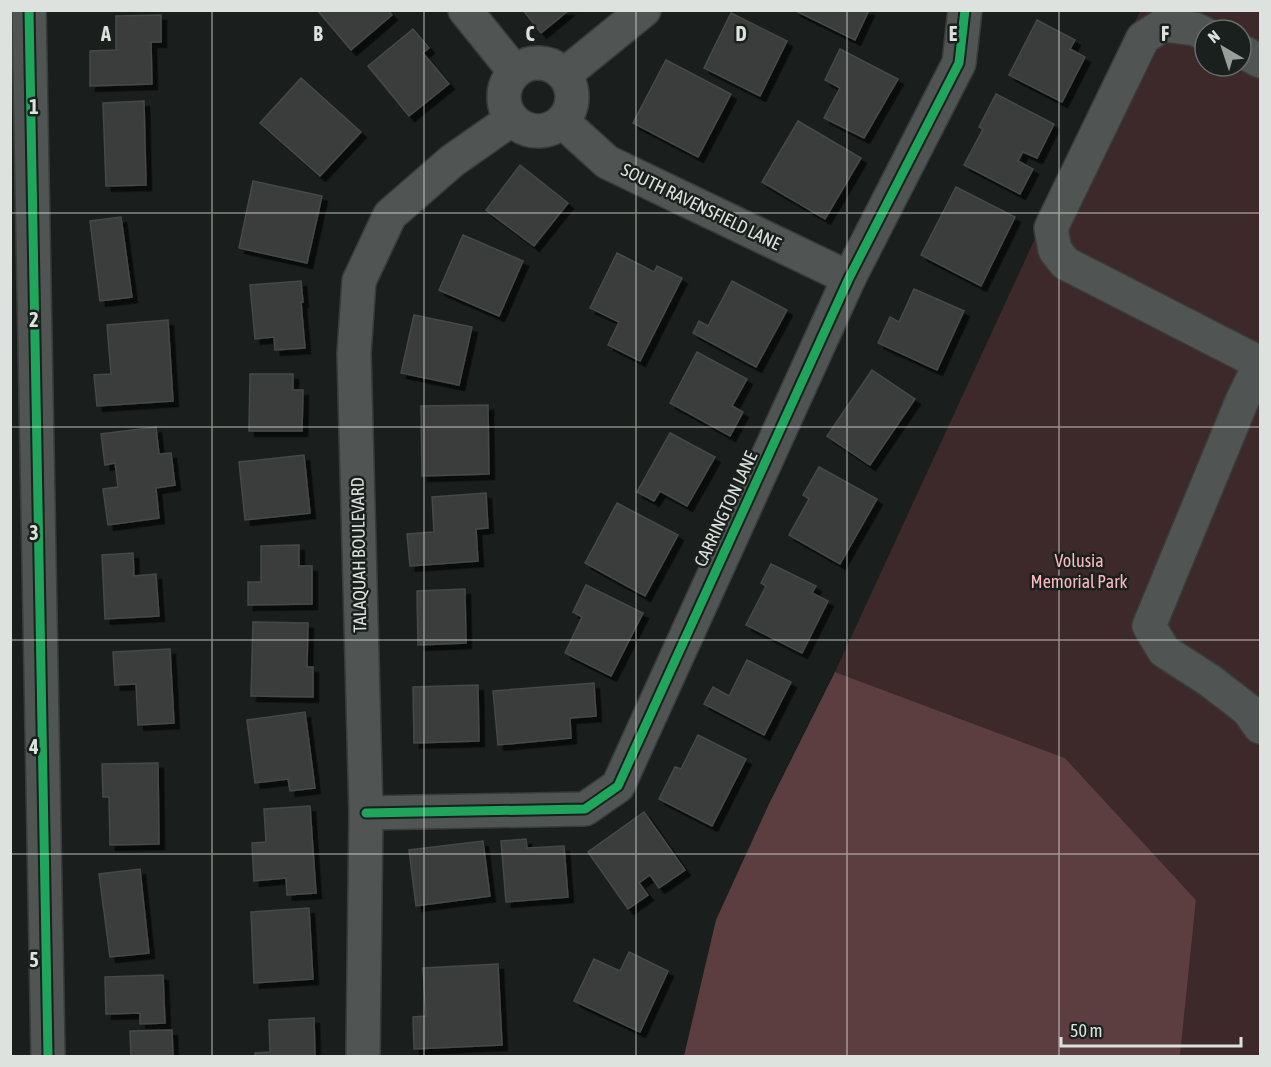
<svg xmlns="http://www.w3.org/2000/svg" width="1271" height="1067" font-family="'Asap Condensed',sans-serif">
	<defs>
		<filter id="shadow"><feDropShadow dx="5.5" dy="5.5" stdDeviation="0" flood-color="#0009"/></filter>
	</defs>
	<rect width="100%" height="100%" fill="#1a1f1d"/>
	<path fill="#3d292a" fill-rule="evenodd" d="M 1140,11 L 1260,11 L 1260,1056 L 1180,1056 L 1196,900 L 1065,758 L 835,672 ZM 1205,30 L 1241,30 L 1241,66 L 1205,66 Z"/>
	<polygon fill="#5d3e40" points="835,672 1065,758 1196,900 1180,1056 684,1056 716,920 769,804"/>
	<g fill="#3a3d3c" stroke="#464948" stroke-width="1.5" filter="url(#shadow)">
		<polygon points="317,10 388,10 392,15 351,50"/>
		<polygon points="523,10 569,10 541,33"/>
		<polygon points="794,10 869,10 855,40"/>
		<polygon points="731,13 787,41 760,96 704,68"/>
		<polygon points="161,15 161,42 151,42 152,84 90,86 90,51 116,50 116,16"/>
		<polygon points="1037,20 1075,40 1070,49 1085,57 1062,102 1009,75"/>
		<polygon points="413,29 429,48 423,53 449,84 409,116 368,66"/>
		<polygon points="840,49 898,79 864,138 824,118 840,88 825,80"/>
		<polygon points="666,60 731,94 698,157 633,123"/>
		<polygon points="301,78 361,132 320,176 260,123"/>
		<polygon points="996,94 1054,124 1037,158 1023,152 1018,161 1033,169 1020,194 964,165 983,129 979,127"/>
		<polygon points="144,101 146,185 106,186 103,103"/>
		<polygon points="798,121 861,158 825,219 762,182"/>
		<polygon points="520,165 568,203 534,246 486,210"/>
		<polygon points="253,181 322,196 307,263 239,248"/>
		<polygon points="956,187 1015,217 981,286 921,255"/>
		<polygon points="121,217 132,297 100,301 90,221"/>
		<polygon points="463,235 523,261 499,316 439,290"/>
		<polygon points="617,253 654,272 657,266 682,278 640,361 608,345 619,322 590,308"/>
		<polygon points="301,281 303,302 301,302 305,348 275,350 274,337 255,339 250,285"/>
		<polygon points="732,281 787,310 756,367 693,333 699,321 708,326"/>
		<polygon points="914,289 964,311 937,370 878,343 890,317 899,322"/>
		<polygon points="414,315 472,327 459,385 401,373"/>
		<polygon points="168,320 173,401 97,406 94,375 111,374 107,325"/>
		<polygon points="697,352 747,379 732,406 743,412 730,436 670,403"/>
		<polygon points="872,370 915,399 870,465 827,436"/>
		<polygon points="250,374 293,374 293,390 303,390 302,431 249,431"/>
		<polygon points="488,405 489,474 422,476 421,406"/>
		<polygon points="156,427 159,454 171,453 175,485 156,488 159,518 108,525 103,489 118,487 115,463 105,465 101,434"/>
		<polygon points="670,433 715,457 687,506 660,491 654,501 637,492"/>
		<polygon points="304,455 310,513 245,520 239,462"/>
		<polygon points="819,467 877,499 840,564 789,535 809,499 803,495"/>
		<polygon points="486,493 488,528 476,529 478,561 410,566 407,534 434,532 432,497"/>
		<polygon points="617,503 678,535 645,596 585,563"/>
		<polygon points="299,545 299,566 312,566 312,604 248,605 248,582 261,582 261,546"/>
		<polygon points="133,553 134,576 156,574 159,616 105,619 102,555"/>
		<polygon points="771,564 816,586 812,593 828,601 802,653 746,625 766,586 761,583"/>
		<polygon points="586,585 643,613 611,676 565,653 582,617 573,612"/>
		<polygon points="465,589 466,643 418,645 417,591"/>
		<polygon points="253,622 308,623 307,667 313,667 313,697 251,696"/>
		<polygon points="170,649 174,723 138,725 136,684 115,685 113,652"/>
		<polygon points="747,660 791,682 764,735 704,704 713,687 729,696"/>
		<polygon points="594,683 596,716 570,718 571,738 498,745 493,691"/>
		<polygon points="478,685 479,741 414,743 413,687"/>
		<polygon points="305,712 315,788 290,791 288,779 255,783 247,720"/>
		<polygon points="698,735 746,759 712,826 659,799 675,767 681,769"/>
		<polygon points="158,763 159,844 110,845 109,797 103,797 102,764"/>
		<polygon points="310,806 316,893 287,895 286,878 254,881 252,843 266,842 264,809"/>
		<polygon points="644,812 685,870 659,888 650,875 639,883 648,895 628,909 588,852"/>
		<polygon points="526,839 527,848 564,846 568,897 506,902 501,841"/>
		<polygon points="483,841 490,896 416,906 409,850"/>
		<polygon points="140,869 149,953 110,957 99,874"/>
		<polygon points="309,908 313,979 254,983 251,912"/>
		<polygon points="629,952 668,971 640,1032 574,1001 594,959 620,971"/>
		<polygon points="498,964 502,1045 414,1049 413,1017 426,1016 423,968"/>
		<polygon points="163,975 165,1023 140,1024 140,1013 106,1014 105,977"/>
		<polygon points="314,1018 315,1056 255,1056 255,1053 270,1052 269,1020"/>
		<polygon points="172,1030 173,1056 131,1056 130,1031"/>
	</g>
	<g fill="none" stroke-linecap="round" stroke-linejoin="round">
		<g stroke="#393c3a" stroke-width="36">
			<g id="minor">
				<polyline points="29,10 48,1056"/>
				<polyline points="465,10 515,72"/>
				<polyline points="1205,34 1195,29 1163,25 1143,38 1051,228 1055,250 1065,263 1260,363"/>
				<polyline points="1241,51 1260,61"/>
				<circle cx="538" cy="97" r="34"/>
				<polyline points="564,75 644,10"/>
				<polyline points="562,121 607,162 849,278"/>
				<polyline points="1260,364 1242,401 1149,626 1164,651 1209,680 1248,710 1260,727"/>
				<polyline points="366,813 585,809 618,786 849,278 959,63 965,10"/>
				<polyline points="363,1056 366,813 354,353 359,281 390,215 452,161 512,119"/>
			</g>
		</g>
		<use href="#minor" stroke="#505453" stroke-width="33"/>
		<g stroke="#19201d" stroke-width="13">
			<g id="cycleway">
				<polyline points="29,10 48,1056"/>
				<polyline points="366,813 585,809 618,786 849,278 959,63 965,10"/>
			</g>
		</g>
		<use href="#cycleway" stroke="#20a55d" stroke-width="9"/>
	</g>
	<path fill="none" stroke="#dde2df" stroke-width="1.5" stroke-opacity="0.55" d="M 212,10 L 212,1056M 424,10 L 424,1056M 636,10 L 636,1056M 847,10 L 847,1056M 1059,10 L 1059,1056M 10,213 L 1260,213M 10,427 L 1260,427M 10,640 L 1260,640M 10,854 L 1260,854"/>
	<g text-anchor="middle" stroke-width="5" stroke-linejoin="round" paint-order="stroke">
		<g font-size="18" fill="#dde2df" stroke="#19201d">
			<text transform="translate(701 207) rotate(26)" y="6">SOUTH RAVENSFIELD LANE</text>
			<text transform="translate(726 509) rotate(-65)" y="6">CARRINGTON LANE</text>
			<text transform="translate(359 555) rotate(-91)" y="6">TALAQUAH BOULEVARD</text>
		</g>
		<g font-size="18" fill="#ffb9bd" stroke="#19201d">
			<text x="1079" y="567">Volusia<tspan x="1079" dy="21">Memorial Park</tspan></text>
		</g>
	</g>
	<g font-size="20" text-anchor="middle" font-weight="bold" fill="#dde2df" stroke="#19201d" stroke-width="5" stroke-linejoin="round" paint-order="stroke">
		<text x="106" y="41">A</text>
		<text x="318" y="41">B</text>
		<text x="530" y="41">C</text>
		<text x="741" y="41">D</text>
		<text x="953" y="41">E</text>
		<text x="1165" y="41">F</text>
		<text x="34" y="114">1</text>
		<text x="34" y="327">2</text>
		<text x="34" y="540">3</text>
		<text x="34" y="754">4</text>
		<text x="34" y="967">5</text>
	</g>
	<rect width="1271" height="1067" fill="none" stroke="#dde2df" stroke-width="24"/>
	<g transform="translate(1223 48) rotate(321)"><circle r="28" fill="#19201d" stroke="#676e6b" stroke-width="1.5"/>
	<path d="M0-4.5L10 22L0 15L-10 22Z" fill="#999e9b"/>
	<text y="-9" font-size="16" font-weight="bold" text-anchor="middle" fill="#dde2df">N</text>
	</g>
	<path d="M1061 1037v9h180v-9" fill="none" stroke="#dde2df" stroke-width="3"/>
	<text x="1070" y="1037" font-size="18" fill="#dde2df" stroke="#19201d" stroke-width="4.5" paint-order="stroke">50 m</text>
</svg>
